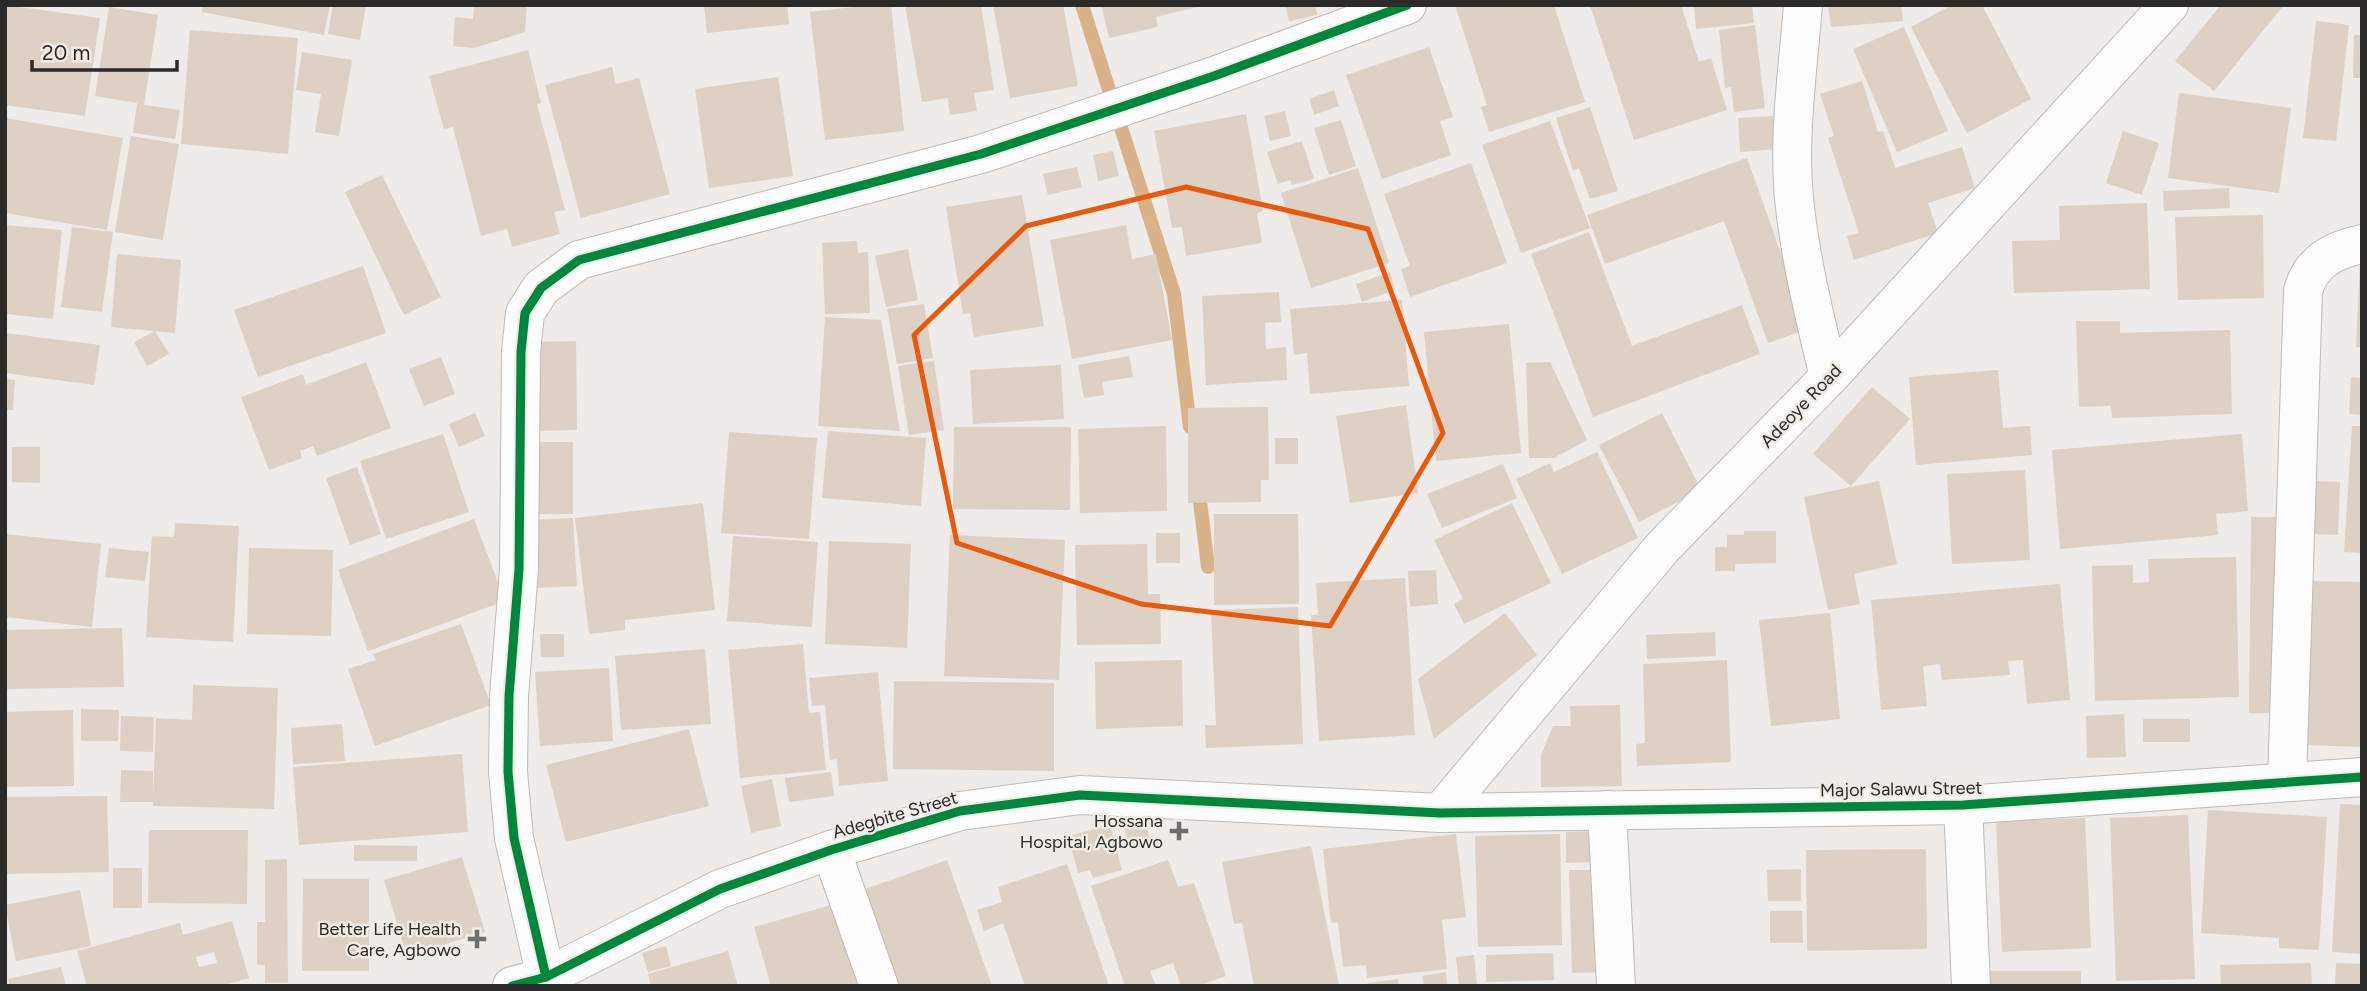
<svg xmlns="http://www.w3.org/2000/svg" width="2367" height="991" font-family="Figtree,sans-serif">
	<rect width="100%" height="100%" fill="#eeebe9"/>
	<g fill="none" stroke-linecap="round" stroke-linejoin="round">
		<g stroke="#dab28a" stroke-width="14">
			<polyline points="1082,5 1174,294 1190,427"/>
			<polyline points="1198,485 1208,567"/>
		</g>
	</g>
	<g fill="#ddd0c4" fill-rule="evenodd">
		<polygon points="5,5 100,18 85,116 5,105"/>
		<polygon points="203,5 330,5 324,35 202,12"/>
		<polygon points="333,5 366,5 360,40 328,34"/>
		<polygon points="474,5 527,5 525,32 474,48 453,46 455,17 473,19"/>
		<polygon points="704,5 787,5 789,24 707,33"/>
		<polygon points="870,5 891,5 904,131 825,140 810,12"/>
		<polygon points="905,5 981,5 994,90 974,93 977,111 950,115 948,98 922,102"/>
		<polygon points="993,5 1063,5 1078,86 1010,98"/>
		<polygon points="1101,5 1201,5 1201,6 1156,17 1158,27 1109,38"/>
		<polygon points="1285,5 1315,5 1317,15 1289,21"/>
		<polygon points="1455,5 1554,5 1585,102 1489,132 1481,107 1487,105"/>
		<polygon points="1590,5 1681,5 1699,62 1711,58 1727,110 1634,140"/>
		<polygon points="1694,5 1752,5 1754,23 1696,29"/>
		<polygon points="1828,5 1901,5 1903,21 1831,27"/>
		<polygon points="1952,5 1982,5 2031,99 1967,133 1911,27"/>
		<polygon points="2221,5 2284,5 2214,91 2175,61"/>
		<polygon points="109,7 158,15 144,105 180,110 175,139 133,133 137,103 95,96"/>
		<polygon points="2316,21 2349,25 2336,141 2303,138"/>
		<polygon points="1755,25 1765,108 1734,112 1731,87 1725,88 1719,30"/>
		<polygon points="1904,27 1948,131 1897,152 1853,49"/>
		<polygon points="190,30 298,38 288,154 181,144"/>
		<polygon points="2354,35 2362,35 2362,78 2353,78"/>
		<polygon points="1429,47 1453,117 1440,121 1451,155 1382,179 1346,75"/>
		<polygon points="528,50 541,103 537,104 565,210 554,212 560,234 512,247 507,229 481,236 453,127 444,129 429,76"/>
		<polygon points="302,52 352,60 339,136 315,132 321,94 296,90"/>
		<polygon points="612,67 616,84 639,78 670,194 581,218 545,85"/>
		<polygon points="778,77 793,176 709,188 695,89"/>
		<polygon points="1862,81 1878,132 1883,131 1895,168 1962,147 1975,188 1928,203 1938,233 1854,260 1847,236 1859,233 1828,138 1834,136 1820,94"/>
		<polygon points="1334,90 1339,106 1314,115 1309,99"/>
		<polygon points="2179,93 2291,108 2279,193 2168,178"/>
		<polygon points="1590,107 1618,191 1590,199 1579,168 1573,171 1556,118"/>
		<polygon points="1285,111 1291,136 1270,141 1264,116"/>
		<polygon points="1246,114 1263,211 1257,213 1262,243 1186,256 1182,227 1172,228 1154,131"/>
		<polygon points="1775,116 1778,149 1740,152 1738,118"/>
		<polygon points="5,118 123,138 107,230 5,213"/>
		<polygon points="1341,120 1356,166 1329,175 1314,128"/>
		<polygon points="1550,121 1590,228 1521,253 1482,145"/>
		<polygon points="2123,131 2159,143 2142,195 2106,183"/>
		<polygon points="131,136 179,144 163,240 115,232"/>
		<polygon points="1302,141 1314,179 1292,185 1290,180 1278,184 1267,152"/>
		<polygon points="1113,151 1119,176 1098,181 1093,155"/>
		<polygon points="1747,158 1808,329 1768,343 1724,221 1605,264 1587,215"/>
		<polygon points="1471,163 1507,263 1410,297 1401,269 1410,266 1384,194"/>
		<polygon points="1077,167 1082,187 1048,195 1043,174"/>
		<polygon points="1358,168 1389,263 1311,288 1281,193"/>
		<polygon points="382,175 441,297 404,315 345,192"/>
		<polygon points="2229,188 2230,208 2164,211 2163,191"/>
		<polygon points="1022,195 1044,326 974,337 970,313 963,314 946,207"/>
		<polygon points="2147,203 2150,289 2014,293 2012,241 2060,240 2059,206"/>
		<polygon points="2263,215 2264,298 2178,300 2175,217"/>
		<polygon points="5,225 62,230 53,319 5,314"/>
		<polygon points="1126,225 1132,259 1156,254 1172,340 1072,359 1050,240"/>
		<polygon points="72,227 113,232 102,312 61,307"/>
		<polygon points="1589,232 1632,346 1742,305 1760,354 1593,417 1531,254"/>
		<polygon points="857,241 858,253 868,252 870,313 825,314 822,243"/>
		<polygon points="908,249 918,300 886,307 875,256"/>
		<polygon points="117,254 181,260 175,333 111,327"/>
		<polygon points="2360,262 2362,262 2362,347 2356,347"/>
		<polygon points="363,266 386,333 258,377 234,310"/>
		<polygon points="1390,272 1395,290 1362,302 1356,284"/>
		<polygon points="1279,292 1281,322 1265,323 1266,349 1286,347 1287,380 1206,385 1202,296"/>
		<polygon points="1402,300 1409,386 1310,394 1307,353 1294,355 1290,309"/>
		<polygon points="924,304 933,358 897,364 887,309"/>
		<polygon points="825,317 881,320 900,431 818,426"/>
		<polygon points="2076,321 2120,321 2120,333 2230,330 2232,414 2112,418 2111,406 2079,407"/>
		<polygon points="1509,324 1521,453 1436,461 1424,332"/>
		<polygon points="155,331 169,354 147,366 134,342"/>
		<polygon points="5,333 100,345 94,385 5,373"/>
		<polygon points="576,341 577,430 533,431 532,342"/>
		<polygon points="1129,356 1133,377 1102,382 1104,395 1084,398 1078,365"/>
		<polygon points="441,357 455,394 424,406 409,369"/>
		<polygon points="934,361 944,430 909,435 898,366"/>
		<polygon points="366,362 391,428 317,456 313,446 300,451 302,458 269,470 241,397 303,374 306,385"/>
		<polygon points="1550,362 1587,440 1554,458 1529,458 1526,363"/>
		<polygon points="1061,365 1064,419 973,424 970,370"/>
		<polygon points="1998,370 2003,428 2030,426 2032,455 1916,465 1909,377"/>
		<polygon points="2351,377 2362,378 2362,415 2349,414"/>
		<polygon points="5,379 15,380 13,410 5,410"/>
		<polygon points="1872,387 1910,419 1851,486 1813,454"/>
		<polygon points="1406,405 1418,493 1350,503 1336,416"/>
		<polygon points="1268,407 1269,480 1261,480 1261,502 1188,503 1188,408"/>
		<polygon points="475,413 485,436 459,447 449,424"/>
		<polygon points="1662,413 1701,490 1639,522 1599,445"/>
		<polygon points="1166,426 1167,511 1080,513 1078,429"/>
		<polygon points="2352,426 2362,426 2362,553 2344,552"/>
		<polygon points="954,427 1071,427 1070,510 953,509"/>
		<polygon points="828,431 926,438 921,506 822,498"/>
		<polygon points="729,432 817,438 809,539 721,533"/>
		<polygon points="443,434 469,512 386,539 360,461"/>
		<polygon points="2242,434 2248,511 2216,514 2218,535 2060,549 2052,450"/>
		<rect x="1275" y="438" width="23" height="26"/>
		<rect x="535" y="442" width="38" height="72"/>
		<polygon points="12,447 40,447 40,483 12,482"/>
		<polygon points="1597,452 1638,538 1562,574 1516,479 1550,463 1554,472"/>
		<polygon points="1503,464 1517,498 1442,528 1427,494"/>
		<polygon points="357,467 381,534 350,545 326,478"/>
		<polygon points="2025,470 2030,560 1952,564 1947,474"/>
		<polygon points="1879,481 1897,564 1854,574 1860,604 1828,610 1804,497"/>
		<polygon points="2313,481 2340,482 2338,535 2311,534"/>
		<polygon points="703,503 715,610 625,620 625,630 589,634 575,518"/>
		<polygon points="1512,503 1551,583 1464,624 1454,604 1463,599 1434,540"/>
		<polygon points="1214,514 1298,514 1299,604 1214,605"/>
		<polygon points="2251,517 2282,517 2280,713 2249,713"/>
		<polygon points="573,518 577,586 536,588 531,520"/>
		<polygon points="474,519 505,601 368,651 338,570"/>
		<polygon points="175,523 239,526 233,642 146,637 152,536 174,537"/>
		<polygon points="1744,531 1776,531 1776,563 1735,564 1735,571 1715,571 1715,547 1727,547 1727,535 1744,535"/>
		<rect x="1156" y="533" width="24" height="30"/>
		<polygon points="5,534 101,544 92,627 5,617"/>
		<polygon points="950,535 1065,540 1059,680 944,676"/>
		<polygon points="733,536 818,542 812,627 727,621"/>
		<polygon points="829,541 911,544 907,648 825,644"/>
		<polygon points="1147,544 1148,594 1160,594 1161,644 1077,645 1075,545"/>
		<polygon points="109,548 149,552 145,581 105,577"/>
		<polygon points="249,548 333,550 331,636 247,634"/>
		<polygon points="2236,557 2239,697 2095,701 2092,566 2133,565 2133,583 2149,582 2148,559"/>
		<polygon points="1436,570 1438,604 1410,607 1408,571"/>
		<polygon points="1405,578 1415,735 1319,741 1311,615 1318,615 1316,583"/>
		<polygon points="2311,581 2362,582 2362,747 2307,745"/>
		<polygon points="2060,584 2070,700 2027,704 2023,660 2008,661 2010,675 1942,680 1940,664 1923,666 1927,706 1881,710 1871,600"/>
		<polygon points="1298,607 1303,744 1206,748 1205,725 1216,725 1211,610"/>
		<polygon points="1505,613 1537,655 1434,739 1418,679"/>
		<polygon points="1830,613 1840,719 1771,726 1759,620"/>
		<polygon points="461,624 491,705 375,746 348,669 376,660 373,654"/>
		<polygon points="122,628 124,687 5,689 5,630"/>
		<polygon points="1715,632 1716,656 1647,659 1646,635"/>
		<polygon points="540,634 564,634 564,657 541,657"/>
		<polygon points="803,644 809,713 820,712 826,770 740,778 728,650"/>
		<polygon points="705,649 711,724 621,730 615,656"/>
		<polygon points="1182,660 1183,726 1096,729 1095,662"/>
		<polygon points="1727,660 1731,762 1637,766 1636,744 1645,743 1643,664"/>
		<polygon points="609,668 613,741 540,746 535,672"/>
		<polygon points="878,672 888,781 839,786 837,759 830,760 825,705 812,706 809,678"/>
		<polygon points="894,681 1054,683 1054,771 893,769"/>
		<polygon points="193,685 278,688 274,809 153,806 153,802 120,802 121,770 153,771 153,798 156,718 192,720"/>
		<polygon points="1620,705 1622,786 1541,787 1541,755 1553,726 1571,726 1570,706"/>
		<polygon points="81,709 119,710 118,741 81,741"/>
		<polygon points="73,710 74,786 5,787 5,712"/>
		<polygon points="2124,714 2126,757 2087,758 2086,716"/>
		<polygon points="121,716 154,717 153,752 120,751"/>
		<rect x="2143" y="719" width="47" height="23"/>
		<polygon points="342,724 345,761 293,764 291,728"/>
		<polygon points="689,729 709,806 566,842 546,765"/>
		<polygon points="462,754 468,832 299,845 293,767"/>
		<polygon points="831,772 834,796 789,802 785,778"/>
		<polygon points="772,779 781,826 751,833 741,786"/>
		<polygon points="107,796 109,872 5,874 5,797"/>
		<polygon points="2340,804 2362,805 2362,954 2332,952"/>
		<polygon points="2208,810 2327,817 2319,950 2279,948 2279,938 2201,933"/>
		<polygon points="2188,815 2195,979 2116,981 2110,818"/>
		<polygon points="2085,818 2091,948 2002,952 1996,821"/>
		<polygon points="1145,821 1151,844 1130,850 1124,826"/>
		<polygon points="1110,825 1122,870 1093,878 1090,870 1078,873 1068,836"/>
		<polygon points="149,830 248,830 247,904 148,903"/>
		<polygon points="1592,831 1593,862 1566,863 1566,832"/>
		<polygon points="1456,834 1466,917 1442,920 1447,969 1367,978 1366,965 1343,967 1338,922 1331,923 1323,849"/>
		<polygon points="1560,834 1562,945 1478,947 1475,836"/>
		<polygon points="354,845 417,846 417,861 354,861"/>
		<polygon points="1311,846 1339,986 1254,986 1242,923 1234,924 1222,862"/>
		<polygon points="1926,849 1927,949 1807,951 1806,850"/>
		<polygon points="462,857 485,932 407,956 384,880"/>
		<polygon points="287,859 288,983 265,983 265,965 257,965 257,922 265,922 265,860"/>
		<polygon points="947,860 992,986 894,986 860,891"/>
		<polygon points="1168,860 1178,887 1194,883 1226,976 1197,986 1181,986 1173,963 1150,971 1156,986 1125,986 1091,886"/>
		<polygon points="1067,864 1109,986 1025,986 1003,923 984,931 977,910 1002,902 998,887"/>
		<rect x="113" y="868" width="29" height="40"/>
		<polygon points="1801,869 1801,901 1768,901 1767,870"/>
		<polygon points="1569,870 1599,870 1602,972 1572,973"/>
		<polygon points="303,879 369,879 369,971 302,971"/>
		<polygon points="80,890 91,946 16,961 5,905"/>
		<polygon points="838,903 861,986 771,986 754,927"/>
		<polygon points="1770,911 1802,911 1803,943 1770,943"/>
		<path d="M 232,921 L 249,978 L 221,986 L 87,986 L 77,951 L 180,923 L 183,935 ZM 214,952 L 217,963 L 199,967 L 196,957 Z"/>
		<polygon points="666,946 671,966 648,972 642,953"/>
		<polygon points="728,951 738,986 651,986 648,974"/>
		<polygon points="1553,953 1554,980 1486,982 1486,955"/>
		<polygon points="1474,955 1477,986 1459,986 1456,957"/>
		<polygon points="2311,963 2312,986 2221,986 2220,965"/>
		<polygon points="2336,963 2362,964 2362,986 2335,986"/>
		<polygon points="61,967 66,986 10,986 8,979"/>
		<rect x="1990" y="971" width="91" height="15"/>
		<polygon points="1446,972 1447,986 1424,986 1422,976"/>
		<polygon points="1398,979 1399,986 1368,986 1368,983"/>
	</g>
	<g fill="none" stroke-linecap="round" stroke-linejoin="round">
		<g stroke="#bebbb9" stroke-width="40">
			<g id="minor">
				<path d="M 1803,5 C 1798,69 1788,135 1794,198 C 1800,259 1815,318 1829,377"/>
				<path d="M 2287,781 L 2303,291 C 2311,261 2334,250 2362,244"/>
				<polyline points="1963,805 1971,986"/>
				<polyline points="1607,810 1616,986"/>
				<polyline points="1440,813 1663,547 1829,377 2169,5"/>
				<polyline points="831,850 879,986"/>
				<polyline points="546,977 514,838 508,772 509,696 519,569 521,352 525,313 541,288 579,260 981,154 1214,76 1407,5"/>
				<polyline points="512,986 546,977 720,889 831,850 960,811 1080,795 1440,813 1963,805 2362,777"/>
			</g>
		</g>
		<use href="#minor" stroke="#fcfcfc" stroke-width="38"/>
		<g stroke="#f1ebe6" stroke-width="13">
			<g id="cycleway">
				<polyline points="546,977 514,838 508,772 509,696 519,569 521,352 525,313 541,288 579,260 981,154 1214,76 1407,5"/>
				<polyline points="512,986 546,977 720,889 831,850 960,811 1080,795 1440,813 1963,805 2362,777"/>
			</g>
		</g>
		<use href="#cycleway" stroke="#00873e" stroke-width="9"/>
	</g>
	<path fill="none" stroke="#e8590c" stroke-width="5" stroke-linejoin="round" d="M 1186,187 L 1368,229 L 1443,433 L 1330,626 L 1141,604 L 957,543 L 914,335 L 1026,226 Z"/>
	<g fill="#706e6c" stroke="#f1ebe6" stroke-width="2.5">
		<path d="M1175.5 820.5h7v7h7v7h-7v7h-7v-7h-7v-7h7z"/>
		<path d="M473.5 928.5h7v7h7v7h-7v7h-7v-7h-7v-7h7z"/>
	</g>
	<g text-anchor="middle" stroke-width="5" stroke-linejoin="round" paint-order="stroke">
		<g font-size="18" fill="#2c2a28" stroke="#f1ebe6">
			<text transform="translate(1801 406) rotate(-46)" y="6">Adeoye Road</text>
			<text transform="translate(1901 789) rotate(-1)" y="6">Major Salawu Street</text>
			<text transform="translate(895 815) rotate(-16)" y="6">Adegbite Street</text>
		</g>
		<g font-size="18" fill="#2c2a28" stroke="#f1ebe6" text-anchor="end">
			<text x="1163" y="827">Hossana<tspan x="1163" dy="21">Hospital, Agbowo</tspan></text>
			<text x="461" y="935">Better Life Health<tspan x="461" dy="21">Care, Agbowo</tspan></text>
		</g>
	</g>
	<rect width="2367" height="991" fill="none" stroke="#2c2a28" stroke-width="14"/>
	<path d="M32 60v10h145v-10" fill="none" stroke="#2c2a28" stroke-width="3.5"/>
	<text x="42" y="60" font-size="21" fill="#2c2a28" stroke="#f1ebe6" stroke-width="5" paint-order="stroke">20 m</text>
</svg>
